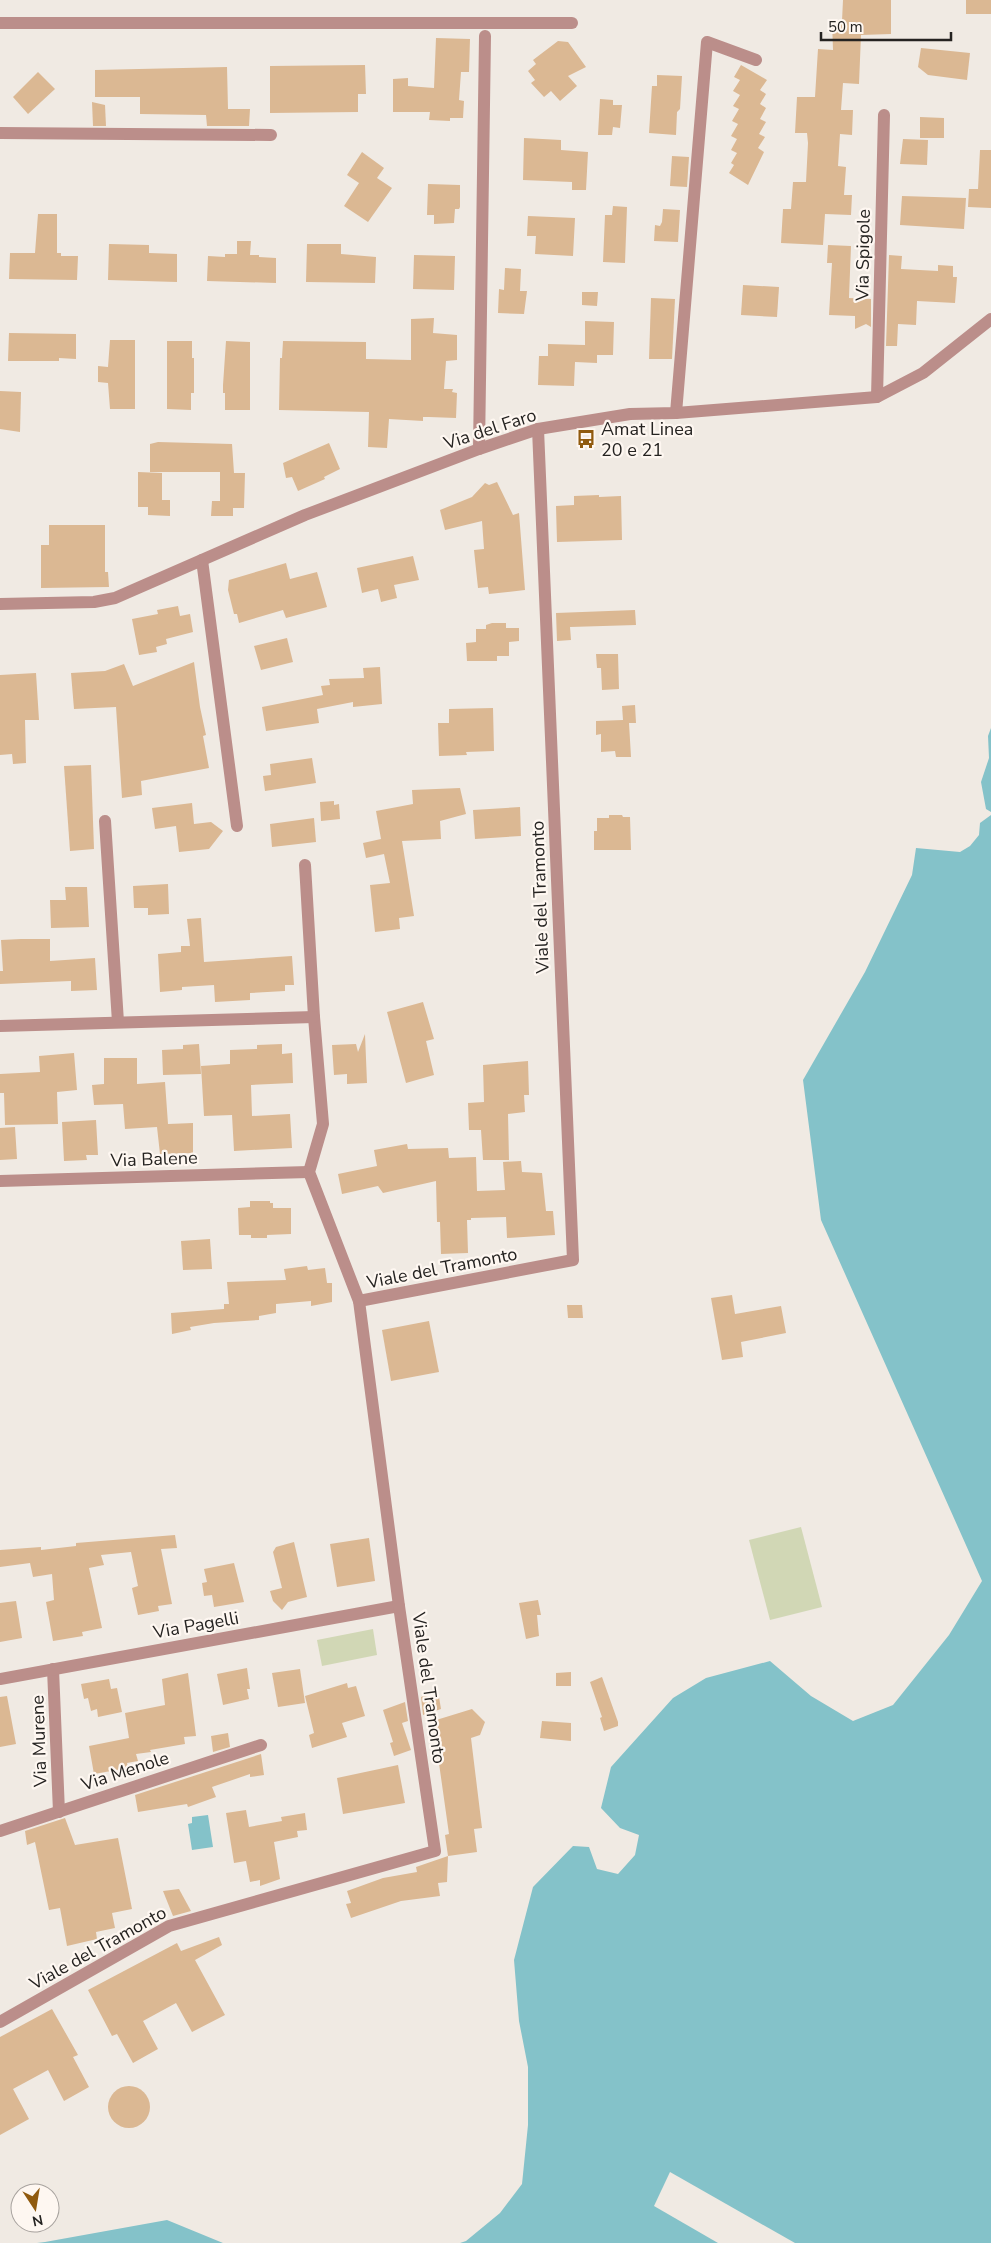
<svg xmlns="http://www.w3.org/2000/svg" width="991" height="2243" font-family="'Nunito Sans',sans-serif">
	<rect width="100%" height="100%" fill="#f0eae3"/>
	<g fill="#d1d7b5">
		<polygon points="801,1527 822,1607 770,1620 749,1540"/>
		<polygon points="373,1629 377,1655 322,1666 317,1640"/>
	</g>
	<g fill="#84c2c9">
		<polygon points="991,728 991,812 986,809 981,782 989,758 988,736"/>
		<polygon points="991,815 991,2243 460,2243 466,2241 500,2213 522,2184 528,2125 528,2067 519,2021 514,1960 533,1887 573,1846 589,1847 597,1869 618,1874 635,1855 639,1835 620,1828 601,1808 611,1767 673,1698 706,1678 770,1661 811,1696 853,1721 893,1705 949,1635 982,1581 821,1220 803,1080 865,972 912,875 916,848 960,852 970,846 979,835 980,823"/>
		<polygon points="208,1815 213,1847 192,1850 188,1824 192,1823 192,1817"/>
		<polygon points="167,2220 223,2243 37,2243 45,2242"/>
	</g>
	<polygon fill="#f0eae3" points="670,2172 795,2243 718,2243 654,2206"/>
	<g fill="#dbb893">
		<polygon points="843,0 891,0 891,34 861,35 859,84 843,83 841,110 853,110 852,135 840,134 838,166 846,167 844,195 852,195 851,215 825,214 823,245 781,243 783,209 791,209 793,182 806,182 808,143 807,133 795,133 797,97 815,97 818,49 833,50 832,21 842,21"/>
		<rect x="966" y="0" width="25" height="14"/>
		<polygon points="436,38 470,39 469,72 461,72 459,100 464,101 463,118 450,118 450,121 429,120 430,112 393,112 393,79 408,78 408,86 434,88"/>
		<polygon points="558,41 568,42 586,67 568,76 577,86 560,101 551,91 544,97 531,83 535,80 528,71 536,64 533,60"/>
		<polygon points="921,48 970,53 967,80 928,75 918,67"/>
		<polygon points="365,65 366,94 358,94 358,112 270,113 270,66"/>
		<polygon points="741,65 767,80 760,90 766,94 760,104 766,108 760,119 766,122 759,134 765,137 758,148 764,152 748,185 729,173 734,165 731,163 737,153 731,150 737,139 731,136 738,124 732,121 739,109 733,106 740,95 733,91 740,80 734,77"/>
		<polygon points="227,67 228,109 250,109 249,126 207,126 206,115 140,114 140,97 95,97 95,70"/>
		<polygon points="38,72 55,89 28,114 13,97"/>
		<polygon points="657,75 682,76 680,109 677,112 676,135 649,133 652,86 657,86"/>
		<polygon points="600,99 613,100 613,105 622,105 620,128 613,127 612,135 598,135"/>
		<polygon points="92,102 105,105 106,126 93,126"/>
		<polygon points="920,117 944,118 944,138 920,138"/>
		<polygon points="524,138 561,140 561,150 588,152 586,190 572,190 572,182 523,180"/>
		<polygon points="903,139 928,140 927,165 900,164"/>
		<polygon points="980,150 991,150 991,208 968,207 969,189 978,189"/>
		<polygon points="362,152 384,168 377,178 392,188 368,222 344,206 359,183 347,175"/>
		<polygon points="672,156 689,157 687,187 670,186"/>
		<polygon points="428,184 460,185 460,207 459,209 455,209 454,223 434,224 434,215 427,215"/>
		<polygon points="902,196 966,198 964,229 900,225"/>
		<polygon points="613,206 627,207 625,263 603,262 605,215 612,215"/>
		<polygon points="663,209 680,210 678,242 654,241 655,225 660,226 662,222"/>
		<polygon points="38,214 57,214 57,253 61,253 61,256 78,256 77,280 9,279 10,253 35,253"/>
		<polygon points="528,216 575,218 573,256 535,254 536,236 527,236"/>
		<polygon points="237,241 251,241 250,255 259,255 259,257 276,258 276,283 207,281 208,256 225,257 225,254 237,254"/>
		<polygon points="109,244 149,245 149,253 177,254 177,282 108,280"/>
		<polygon points="307,244 341,244 341,254 376,257 375,283 306,282"/>
		<polygon points="828,245 851,246 849,298 871,299 871,327 866,324 855,329 855,316 829,315 832,263 827,263"/>
		<polygon points="414,255 455,256 454,290 413,289"/>
		<polygon points="889,255 902,256 901,269 938,271 938,265 953,266 953,277 957,277 955,303 917,301 916,325 898,324 897,346 886,346"/>
		<polygon points="505,268 521,269 520,291 527,291 524,314 498,313 499,289 504,290"/>
		<polygon points="743,285 779,287 777,317 741,315"/>
		<polygon points="582,292 598,292 597,306 582,305"/>
		<polygon points="651,298 675,299 672,359 649,359"/>
		<polygon points="434,318 433,333 457,335 457,360 446,361 444,389 453,389 452,392 457,393 456,418 429,417 423,417 423,421 389,419 387,448 368,447 369,412 279,410 280,358 282,358 283,341 366,342 366,359 411,360 411,319"/>
		<polygon points="585,321 614,322 613,355 597,355 597,363 575,362 574,386 538,385 539,356 548,356 548,344 585,345"/>
		<polygon points="9,333 76,334 76,359 59,358 59,361 8,361"/>
		<polygon points="110,340 135,340 135,409 110,409 108,383 98,382 98,366 108,367"/>
		<polygon points="167,341 192,341 192,358 194,358 194,393 191,393 191,410 167,409"/>
		<polygon points="226,341 250,342 250,410 225,410 225,393 223,393 223,385"/>
		<polygon points="0,391 21,392 20,432 0,429"/>
		<polygon points="158,442 232,444 234,473 245,473 244,508 233,508 233,516 211,516 212,501 220,501 220,472 150,472 150,444"/>
		<polygon points="329,443 340,469 324,477 325,479 298,491 292,477 286,478 283,463"/>
		<polygon points="138,472 162,473 162,500 170,500 170,516 148,515 148,507 138,507"/>
		<polygon points="497,482 513,515 519,513 525,590 489,594 488,587 478,588 474,550 484,549 482,521 445,530 440,510 472,497 485,483 489,485"/>
		<polygon points="599,495 599,497 621,496 622,540 557,542 556,506 574,505 574,496"/>
		<polygon points="49,525 105,525 105,572 108,572 109,587 41,588 41,545 49,545"/>
		<polygon points="413,556 419,580 394,585 397,598 381,602 378,589 362,593 357,568"/>
		<polygon points="286,563 290,579 317,572 327,607 286,618 283,610 239,623 237,614 234,614 228,590 229,580"/>
		<polygon points="178,606 180,616 190,614 193,632 166,639 167,644 156,647 157,652 139,655 132,619 158,614 157,610"/>
		<polygon points="635,610 636,625 570,627 571,640 557,641 556,613"/>
		<polygon points="492,623 506,623 506,628 519,628 519,641 509,642 509,656 497,656 497,661 467,661 466,643 476,642 476,629 486,629 486,625"/>
		<polygon points="287,638 293,662 261,670 254,646"/>
		<polygon points="596,654 618,654 619,689 602,690 601,668 597,668"/>
		<polygon points="194,662 200,707 206,735 203,736 209,768 141,781 142,795 122,798 116,707 74,709 71,673 105,671 124,664 133,686"/>
		<polygon points="380,667 382,704 353,707 353,702 317,709 319,723 266,731 262,707 323,695 321,686 330,685 329,679 364,678 363,668"/>
		<polygon points="36,673 39,720 25,720 26,763 13,764 12,754 0,755 0,675"/>
		<polygon points="635,705 636,723 629,723 631,757 616,757 615,751 601,752 601,734 596,735 596,721 623,720 622,706"/>
		<polygon points="493,708 494,751 466,752 467,755 439,756 438,723 449,723 449,709"/>
		<polygon points="312,758 316,783 265,791 263,776 271,775 270,764"/>
		<polygon points="91,765 94,849 70,851 64,766"/>
		<polygon points="460,788 466,814 440,821 441,839 402,841 414,916 399,918 400,929 375,932 370,885 390,883 384,854 366,858 363,843 381,839 376,811 413,804 412,790"/>
		<polygon points="334,801 334,805 339,804 340,819 321,821 320,802"/>
		<polygon points="192,803 194,824 211,822 223,831 209,849 179,852 176,826 155,829 152,808"/>
		<polygon points="520,807 521,836 475,839 473,810"/>
		<polygon points="609,815 622,815 623,817 630,817 631,850 594,850 594,831 597,831 597,818 609,818"/>
		<polygon points="314,818 316,842 272,847 270,824"/>
		<polygon points="168,884 169,914 148,915 148,908 134,908 133,886"/>
		<polygon points="65,887 87,887 89,927 51,928 50,900 66,900"/>
		<polygon points="201,918 204,962 292,956 294,985 285,985 285,991 250,993 250,1000 215,1002 214,985 182,987 182,990 160,992 158,954 181,952 181,946 190,946 187,919"/>
		<polygon points="21,939 50,939 50,961 95,958 97,990 71,991 71,981 0,984 0,971 3,971 1,940"/>
		<polygon points="423,1002 434,1039 426,1041 434,1075 406,1083 387,1012"/>
		<polygon points="365,1034 367,1083 347,1084 347,1074 334,1075 332,1045 356,1044 358,1052"/>
		<polygon points="199,1044 201,1074 163,1075 162,1050 183,1049 183,1045"/>
		<polygon points="282,1044 282,1054 292,1053 293,1083 251,1085 252,1116 290,1114 292,1148 234,1151 232,1115 204,1116 201,1066 230,1064 230,1050 257,1049 257,1045"/>
		<polygon points="74,1053 77,1090 57,1092 58,1124 5,1125 4,1093 0,1093 0,1074 40,1072 39,1056"/>
		<polygon points="104,1058 137,1058 137,1084 165,1082 168,1124 193,1123 193,1153 160,1154 157,1127 125,1129 123,1104 94,1105 92,1085 104,1084"/>
		<polygon points="528,1061 529,1095 524,1095 525,1112 508,1114 509,1160 483,1160 481,1130 469,1130 468,1103 484,1102 483,1065"/>
		<polygon points="96,1120 98,1155 86,1155 87,1160 64,1161 62,1122"/>
		<polygon points="15,1127 17,1159 0,1160 0,1128"/>
		<polygon points="407,1144 408,1149 448,1148 449,1158 476,1157 477,1191 505,1190 503,1162 521,1161 522,1172 542,1173 546,1211 553,1211 555,1235 507,1238 506,1217 471,1218 471,1220 467,1220 468,1253 441,1254 440,1222 437,1222 436,1181 383,1193 378,1186 342,1194 338,1174 377,1166 374,1150"/>
		<polygon points="250,1201 270,1201 270,1203 273,1203 273,1208 291,1208 291,1234 267,1235 267,1238 251,1238 251,1235 239,1235 238,1208 250,1207"/>
		<polygon points="210,1239 212,1269 183,1270 181,1241"/>
		<polygon points="307,1266 308,1270 325,1268 327,1283 332,1283 332,1302 311,1306 311,1301 276,1304 276,1313 259,1316 259,1320 214,1323 190,1327 191,1330 172,1334 171,1313 224,1309 224,1304 229,1304 227,1282 286,1280 284,1269"/>
		<polygon points="732,1295 735,1314 781,1306 786,1333 741,1342 743,1357 722,1360 711,1298"/>
		<polygon points="567,1305 582,1305 583,1318 568,1318"/>
		<polygon points="429,1321 439,1372 391,1381 382,1330"/>
		<polygon points="175,1535 177,1548 161,1549 172,1604 158,1606 159,1611 138,1615 132,1588 138,1586 131,1552 101,1555 104,1565 89,1568 102,1628 82,1632 83,1636 53,1641 46,1602 54,1600 52,1574 33,1577 30,1563 0,1567 0,1550 41,1547 41,1550 76,1546 76,1543"/>
		<polygon points="369,1538 375,1581 337,1587 330,1544"/>
		<polygon points="294,1542 307,1597 288,1602 282,1610 273,1601 270,1591 282,1588 273,1552 276,1547"/>
		<polygon points="234,1563 244,1602 214,1607 212,1595 204,1596 202,1583 207,1582 204,1569"/>
		<polygon points="538,1600 541,1615 537,1615 539,1636 526,1639 519,1603"/>
		<polygon points="16,1601 22,1638 0,1642 0,1603"/>
		<polygon points="247,1668 250,1689 247,1689 249,1699 223,1705 217,1674"/>
		<polygon points="300,1669 305,1703 278,1707 272,1673"/>
		<polygon points="571,1672 571,1686 556,1686 556,1673"/>
		<polygon points="188,1673 196,1736 184,1737 185,1744 150,1750 151,1752 136,1754 138,1761 127,1763 128,1768 94,1774 89,1746 129,1738 125,1713 165,1705 162,1679"/>
		<polygon points="602,1677 618,1722 618,1726 604,1731 600,1718 602,1717 590,1682"/>
		<polygon points="109,1679 111,1689 117,1688 122,1712 98,1717 97,1709 91,1711 88,1698 84,1699 81,1684"/>
		<polygon points="347,1683 348,1688 356,1686 365,1716 342,1723 347,1737 312,1748 309,1735 314,1733 305,1696"/>
		<polygon points="438,1691 441,1709 423,1715 421,1697"/>
		<polygon points="7,1696 16,1744 0,1747 0,1697"/>
		<polygon points="405,1702 408,1721 402,1723 411,1750 394,1756 390,1743 393,1742 383,1710"/>
		<polygon points="472,1709 485,1722 480,1735 471,1738 482,1828 474,1829 477,1852 448,1856 445,1835 449,1834 433,1721"/>
		<polygon points="542,1721 571,1723 571,1741 540,1738"/>
		<polygon points="228,1733 230,1747 213,1752 211,1736"/>
		<polygon points="261,1754 264,1775 250,1777 250,1774 212,1787 216,1797 188,1807 187,1804 138,1812 135,1795"/>
		<polygon points="398,1765 405,1803 343,1814 337,1778"/>
		<polygon points="246,1810 249,1827 282,1821 281,1817 305,1813 307,1830 297,1831 298,1837 274,1842 280,1879 260,1886 260,1880 250,1882 246,1861 234,1863 226,1813"/>
		<polygon points="65,1818 75,1845 118,1838 132,1909 112,1913 115,1928 96,1932 97,1939 67,1946 60,1908 49,1910 35,1842 27,1845 25,1831"/>
		<polygon points="448,1856 447,1882 438,1883 440,1896 401,1901 351,1918 346,1904 351,1903 347,1891 383,1878 417,1872 416,1867"/>
		<polygon points="179,1889 191,1911 173,1916 163,1891"/>
		<polygon points="219,1937 222,1945 195,1960 225,2015 192,2032 176,2003 143,2021 158,2049 133,2063 117,2034 112,2036 88,1990 177,1943 181,1951"/>
		<polygon points="52,2009 78,2055 73,2057 89,2087 64,2101 48,2070 13,2089 29,2119 0,2135 0,2037"/>
		<circle cx="129" cy="2107" r="21"/>
	</g>
	<g fill="none" stroke-linecap="round" stroke-linejoin="round">
		<g stroke="#bb8e8a" stroke-width="12">
			<polyline points="0,23 572,23"/>
			<polyline points="0,133 271,135"/>
			<polyline points="877,397 884,115"/>
			<polyline points="676,413 707,42 756,60"/>
			<polyline points="479,449 485,36"/>
			<polyline points="202,560 237,826"/>
			<polyline points="0,604 94,602 115,598 305,515 479,449 538,429 630,414 676,413 877,397 923,373 991,319"/>
			<polyline points="105,821 118,1022"/>
			<polyline points="305,865 314,1017 323,1124 309,1172 359,1301"/>
			<polyline points="0,1026 314,1017"/>
			<polyline points="0,1181 309,1172"/>
			<polyline points="53,1669 59,1812"/>
			<polyline points="0,1679 399,1606"/>
			<polyline points="0,1831 261,1745"/>
			<polyline points="0,2022 169,1926 435,1851 399,1606 359,1301 573,1260 538,429"/>
		</g>
	</g>
	<defs>
		<g id="bus-bare" transform="scale(1.5)"><path d="M-5-6H5V4H4V6H2V4H-2V6H-4V4H-5ZM-3.5-4V0h7V-4ZM-3.5 1.2v1.5H-2V1.2ZM2 1.2v1.5H3.5V1.2Z" fill="#905a0e" stroke="#fef7f1" stroke-width="2.5" paint-order="stroke"/></g>
	</defs>
	<g fill-rule="evenodd">
		<use href="#bus-bare" x="586" y="439"/>
	</g>
	<g text-anchor="middle" stroke-width="4.5" stroke-linejoin="round" paint-order="stroke">
		<g font-size="18" fill="#252321" stroke="#fef7f1">
			<text transform="translate(863 255) rotate(-89)" y="6">Via Spigole</text>
			<text transform="translate(490 429) rotate(-18)" y="6">Via del Faro</text>
			<text transform="translate(540 897) rotate(-92)" y="6">Viale del Tramonto</text>
			<text transform="translate(154 1159) rotate(-2)" y="6">Via Balene</text>
			<text transform="translate(442 1268) rotate(-11)" y="6">Viale del Tramonto</text>
			<text transform="translate(196 1625) rotate(-10)" y="6">Via Pagelli</text>
			<text transform="translate(429 1688) rotate(82)" y="6">Viale del Tramonto</text>
			<text transform="translate(39 1741) rotate(-92)" y="6">Via Murene</text>
			<text transform="translate(125 1771) rotate(-18)" y="6">Via Menole</text>
			<text transform="translate(98 1948) rotate(-29)" y="6">Viale del Tramonto</text>
		</g>
		<g font-size="18" fill="#252321" stroke="#fef7f1" text-anchor="start">
			<text x="601" y="435">Amat Linea<tspan x="601" dy="21">20 e 21</tspan></text>
		</g>
	</g>
	<g transform="translate(35 2208) rotate(168)"><circle r="24" fill="#fef7f1" stroke="#a7a29e"/>
	<path d="M0-4L9 19L0 12L-9 19Z" fill="#905a0e"/>
	<text y="-8" font-size="14" font-weight="bold" text-anchor="middle" fill="#252321">N</text>
	</g>
	<path d="M821 32v8h130v-8" fill="none" stroke="#252321" stroke-width="2.5"/>
	<text x="828" y="32" font-size="15" fill="#252321" stroke="#fef7f1" stroke-width="4" paint-order="stroke">50 m</text>
</svg>
